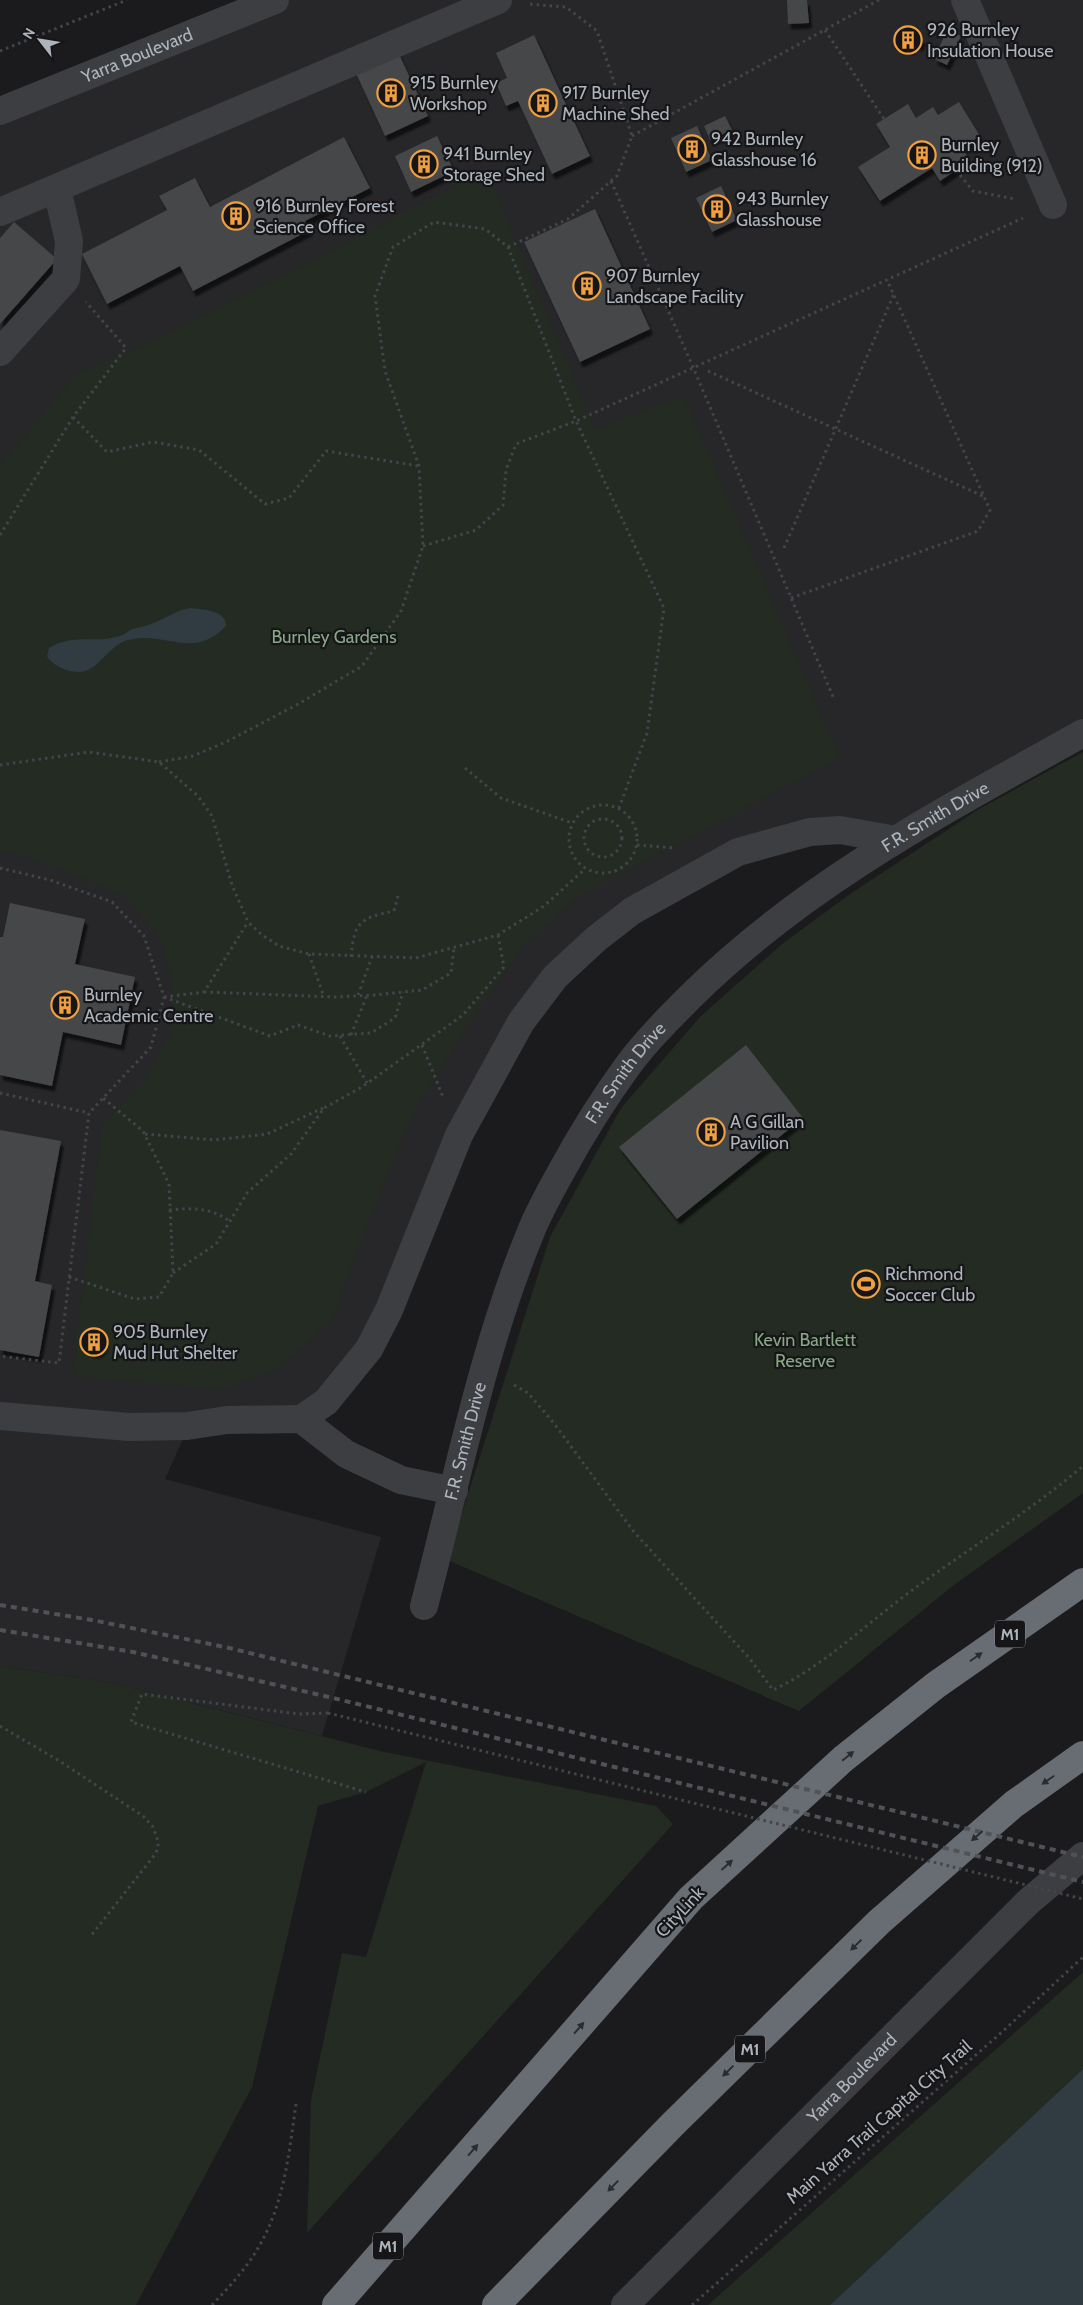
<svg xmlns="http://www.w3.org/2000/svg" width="1083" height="2305" font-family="Cabin,sans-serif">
	<defs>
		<filter id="shadow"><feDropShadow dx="3" dy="5.5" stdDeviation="1" flood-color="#0009"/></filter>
	</defs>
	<rect width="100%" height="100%" fill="#1b1b1d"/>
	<polygon fill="#27272a" points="275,0 1083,0 1083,733 896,840 840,830 738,852 555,977 326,1402 191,1421 165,1479 381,1537 322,1736 113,1683 0,1666 0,111"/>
	<g fill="#232b23">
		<polygon points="486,171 595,429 684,396 840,758 579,896 523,946 458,1040 411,1118 362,1238 332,1321 277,1369 221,1390 72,1376 102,1125 141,1085 170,1036 173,983 160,938 125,897 70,873 13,853 0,851 0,466 78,372 150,343"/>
		<polygon points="1083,752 1083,1493 954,1585 799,1711 447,1560 550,1237 621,1108 701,1016 782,944 850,894 979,809"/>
		<polygon points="0,1666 113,1683 380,1751 656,1806 673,1824 307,2233 311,2100 342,1953 366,1957 426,1762 366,1792 318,1806 252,2087 136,2305 0,2305"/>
		<polygon points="1083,1972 1083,2069 830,2305 708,2305"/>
	</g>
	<g fill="#303c42">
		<path d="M 191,608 C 203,610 227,610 226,626 C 192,661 166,630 128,640 C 113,643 100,665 88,670 C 76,676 52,667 47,656 L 49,648 C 74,633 95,644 120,636 C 124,635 127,632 130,630 C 138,627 148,626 156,622 C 168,617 177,610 191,608 Z"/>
		<polygon points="1083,2069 1083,2305 830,2305"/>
	</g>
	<g fill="#45464a" filter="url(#shadow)">
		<polygon points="787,0 807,0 809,23 788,24"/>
		<polygon points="899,28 923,39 920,46 914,44 912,50 893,42"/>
		<polygon points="947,30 961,36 947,65 934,59"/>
		<polygon points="534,35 590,156 552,174 518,101 506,106 496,83 507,78 496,53"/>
		<polygon points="397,50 428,116 385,136 355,71"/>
		<polygon points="959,102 980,136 962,148 970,161 940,181 932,168 880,201 858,167 890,147 876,124 908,104 916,118 933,107 938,115"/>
		<polygon points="725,116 732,130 710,140 704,126"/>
		<polygon points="697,126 712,160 686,172 671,138"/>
		<polygon points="437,136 454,171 411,192 395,156"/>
		<polygon points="344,137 370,188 305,221 310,230 193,291 180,266 107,304 82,254 167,210 159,196 195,178 210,207"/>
		<polygon points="721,186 737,220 712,232 696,198"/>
		<polygon points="595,209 650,329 580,362 524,242"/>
		<polygon points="14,222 57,259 0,324 0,238"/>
		<polygon points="10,903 85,919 75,964 135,977 121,1045 63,1032 52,1086 0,1075 0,937 3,937"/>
		<polygon points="746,1045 803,1118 677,1219 619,1147"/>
		<polygon points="0,1130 61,1141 35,1281 52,1285 39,1357 0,1350"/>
		<circle cx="94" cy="1342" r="11"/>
	</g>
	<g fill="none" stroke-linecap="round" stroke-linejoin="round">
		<g stroke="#424549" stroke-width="3" stroke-dasharray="2.5 4" stroke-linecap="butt">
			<polyline points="825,30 884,119"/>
			<polyline points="0,51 127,0"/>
			<polyline points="632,136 879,0"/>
			<polyline points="956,170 973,191 1015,199"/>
			<polyline points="611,181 693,367 834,699"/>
			<polyline points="508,247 568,219 611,181 617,176 632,136 597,31 566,7 528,4"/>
			<polyline points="708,371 985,497"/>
			<polyline points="73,417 107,452 153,442 199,450 265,504 289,498 326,451 419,466"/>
			<polyline points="0,535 73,417 126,348 86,302"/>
			<polyline points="423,546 476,530 503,505 506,470 516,444 576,421 1023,218"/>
			<polyline points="784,548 894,294"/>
			<polyline points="791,598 978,531 990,510 887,280"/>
			<polyline points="159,762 193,756 228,741 300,703 362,666 401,611 423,546 419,466 385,371 375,296 393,247 434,222 485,229 508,247 576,421 664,608 647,733 619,808"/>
			<polyline points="0,765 89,752 159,762 198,796 212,816 232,885 248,922 262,935 279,946 309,954 416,958 498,935 544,906 585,869"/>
			<polyline points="465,768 501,798 572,823"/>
			<circle cx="603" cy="839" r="34"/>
			<circle cx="603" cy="838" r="19"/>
			<polyline points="637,845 676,848"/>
			<polyline points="0,868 50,880 112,902 144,936 164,997 151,1047 89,1113 59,1363 0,1356"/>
			<polyline points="309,954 324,997"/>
			<path d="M 351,957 C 354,922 360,918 394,911 L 399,892"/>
			<polyline points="204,992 336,997 375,995 422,990 451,973 454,948"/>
			<polyline points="358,995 372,957"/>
			<polyline points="164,997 270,1036 298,1025 330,1036 371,1033 395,1018 403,992"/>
			<polyline points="164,997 204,992 248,922"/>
			<polyline points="351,1035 367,995"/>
			<polyline points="340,1036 367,1083"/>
			<polyline points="422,1045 443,1097"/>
			<polyline points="0,1093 89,1113"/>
			<polyline points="145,1134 215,1140 267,1134 323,1108"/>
			<path d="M 169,1210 C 194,1208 210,1207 231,1222"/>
			<polyline points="173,1273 216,1244 247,1193 291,1154 324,1108 362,1087 463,1015 504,967 498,935"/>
			<polyline points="69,1277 135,1299 159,1297 173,1273 169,1184 143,1131 103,1098"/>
			<path d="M 514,1385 L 528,1393 L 553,1422 L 634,1532 L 750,1659 L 773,1690 C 824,1666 866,1624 911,1591 C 968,1549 1029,1512 1083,1466"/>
			<polyline points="328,1713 299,1714 142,1694 131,1722 366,1792"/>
			<polyline points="0,1726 61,1762 143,1816 153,1827 158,1841 158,1849 153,1857 90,1937"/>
			<path d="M 212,2305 C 229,2287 246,2269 258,2248 C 284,2205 289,2153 296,2104"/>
			<polyline points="692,2305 1002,2032 1083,1957"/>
		</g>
		<g stroke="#3c3e42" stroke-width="28">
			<polyline points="965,0 1053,205"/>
			<path id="s1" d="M 0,111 L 275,0"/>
			<polyline points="0,212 498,0"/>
			<polyline points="0,352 66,279 69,241 57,189"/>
			<polyline points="0,1416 129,1427 187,1426 227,1420 301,1419 346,1454 401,1480 454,1491"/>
			<polyline points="301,1419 326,1402 369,1349 389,1310 459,1135 521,1022 555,977 596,939 632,911 738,852 810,832 840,830 896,840"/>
			<path id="s2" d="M 424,1606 C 457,1482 481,1353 530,1234 C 538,1213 550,1192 561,1172 C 581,1135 604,1098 629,1064 C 647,1040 669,1018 691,996 C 804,884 945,810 1083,733"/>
			<path id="s3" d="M 625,2305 L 1028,1902 L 1083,1856"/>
		</g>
		<g stroke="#686c73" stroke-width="28">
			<polyline points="336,2305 691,1898 843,1759 936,1685 1083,1582"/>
			<polyline points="496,2305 674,2123 879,1922 1014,1804 1083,1755"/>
		</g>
		<g stroke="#4f5257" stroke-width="4" stroke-dasharray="6 5" stroke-linecap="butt">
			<polyline points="0,1605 92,1620 225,1647 1083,1857"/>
			<polyline points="0,1630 133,1652 333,1698 1083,1882"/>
		</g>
		<polyline stroke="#424549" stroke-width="3" stroke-dasharray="2.5 4" stroke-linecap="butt" points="328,1713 1083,1899"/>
	</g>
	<defs><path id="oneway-solid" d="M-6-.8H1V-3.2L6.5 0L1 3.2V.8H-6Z" transform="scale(1.25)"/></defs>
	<g fill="#2a2c2f">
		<use href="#oneway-solid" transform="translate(976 1657) rotate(-35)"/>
		<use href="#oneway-solid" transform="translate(848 1756) rotate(-39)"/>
		<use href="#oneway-solid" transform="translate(1048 1780) rotate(145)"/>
		<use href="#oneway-solid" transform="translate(977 1836) rotate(139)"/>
		<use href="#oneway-solid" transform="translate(727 1865) rotate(-42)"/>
		<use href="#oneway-solid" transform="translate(856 1945) rotate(136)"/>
		<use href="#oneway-solid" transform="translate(579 2028) rotate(-49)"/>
		<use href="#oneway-solid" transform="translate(728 2071) rotate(136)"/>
		<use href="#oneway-solid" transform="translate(473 2150) rotate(-49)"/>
		<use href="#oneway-solid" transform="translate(613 2186) rotate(134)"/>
	</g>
	<defs>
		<g id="building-ring" transform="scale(1.4375)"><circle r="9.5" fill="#161618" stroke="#f0a040" stroke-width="1.5"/><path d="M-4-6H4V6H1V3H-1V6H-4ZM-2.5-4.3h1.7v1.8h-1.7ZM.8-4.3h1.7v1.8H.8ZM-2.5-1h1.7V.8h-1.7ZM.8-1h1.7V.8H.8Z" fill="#f0a040"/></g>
		<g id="stadium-ring" transform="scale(1.4375)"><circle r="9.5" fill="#161618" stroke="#f0a040" stroke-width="1.5"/><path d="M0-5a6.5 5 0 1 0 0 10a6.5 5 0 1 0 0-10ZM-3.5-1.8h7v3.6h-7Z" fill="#f0a040"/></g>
	</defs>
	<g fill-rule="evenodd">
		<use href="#building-ring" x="908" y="40"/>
		<use href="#building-ring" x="391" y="93"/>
		<use href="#building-ring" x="543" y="103"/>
		<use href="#building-ring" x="692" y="149"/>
		<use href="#building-ring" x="922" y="155"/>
		<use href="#building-ring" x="424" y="164"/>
		<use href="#building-ring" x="717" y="209"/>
		<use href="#building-ring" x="236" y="216"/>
		<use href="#building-ring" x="587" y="286"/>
		<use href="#building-ring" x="65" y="1005"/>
		<use href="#building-ring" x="711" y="1132"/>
		<use href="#stadium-ring" x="866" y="1284"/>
		<use href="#building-ring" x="94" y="1342"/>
	</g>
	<g text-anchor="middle" stroke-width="4.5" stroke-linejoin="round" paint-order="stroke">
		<g fill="#161618" stroke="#80858b" stroke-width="1">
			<rect x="995" y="1620.5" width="30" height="27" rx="4"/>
			<rect x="735" y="2035.5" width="30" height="27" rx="4"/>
			<rect x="373" y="2232.5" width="30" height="27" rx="4"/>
		</g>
		<g font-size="16" font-weight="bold" fill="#aeb4bc">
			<text x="1010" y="1640">M1</text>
			<text x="750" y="2055">M1</text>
			<text x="388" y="2252">M1</text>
		</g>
		<g font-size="18" fill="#aeb4bc" stroke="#161618" text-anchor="start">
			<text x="927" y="36">926 Burnley<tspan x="927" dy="21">Insulation House</tspan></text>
			<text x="410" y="89">915 Burnley<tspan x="410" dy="21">Workshop</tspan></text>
			<text x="562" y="99">917 Burnley<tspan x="562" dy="21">Machine Shed</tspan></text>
			<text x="711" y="145">942 Burnley<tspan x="711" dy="21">Glasshouse 16</tspan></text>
			<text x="941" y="151">Burnley<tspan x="941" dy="21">Building (912)</tspan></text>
			<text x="443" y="160">941 Burnley<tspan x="443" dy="21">Storage Shed</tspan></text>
			<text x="736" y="205">943 Burnley<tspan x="736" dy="21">Glasshouse</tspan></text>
			<text x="255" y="212">916 Burnley Forest<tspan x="255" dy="21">Science Office</tspan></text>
			<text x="606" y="282">907 Burnley<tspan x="606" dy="21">Landscape Facility</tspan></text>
			<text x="84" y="1001">Burnley<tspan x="84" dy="21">Academic Centre</tspan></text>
			<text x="730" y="1128">A G Gillan<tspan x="730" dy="21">Pavilion</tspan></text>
			<text x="885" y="1280">Richmond<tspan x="885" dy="21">Soccer Club</tspan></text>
			<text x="113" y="1338">905 Burnley<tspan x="113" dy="21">Mud Hut Shelter</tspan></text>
		</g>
		<g font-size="18" fill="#aeb4bc" stroke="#161618">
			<text dy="6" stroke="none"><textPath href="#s1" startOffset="148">Yarra Boulevard</textPath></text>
			<text dy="6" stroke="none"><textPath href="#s2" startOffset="980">F.R. Smith Drive</textPath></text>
			<text dy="6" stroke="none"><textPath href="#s2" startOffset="575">F.R. Smith Drive</textPath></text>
			<text dy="6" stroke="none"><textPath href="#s2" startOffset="170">F.R. Smith Drive</textPath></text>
			<text transform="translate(680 1912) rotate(-47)" y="6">CityLink</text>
			<text dy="6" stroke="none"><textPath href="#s3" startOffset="321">Yarra Boulevard</textPath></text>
			<text transform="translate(879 2122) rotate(-41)" y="6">Main Yarra Trail Capital City Trail</text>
		</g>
		<g font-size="18" fill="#87a785" stroke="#161618">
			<text x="334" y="643">Burnley Gardens</text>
			<text x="805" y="1346">Kevin Bartlett<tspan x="805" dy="21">Reserve</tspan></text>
		</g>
	</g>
	<g transform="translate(40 40) rotate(301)" stroke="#161618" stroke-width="4" paint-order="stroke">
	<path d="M0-4L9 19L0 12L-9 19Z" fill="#aeb4bc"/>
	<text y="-8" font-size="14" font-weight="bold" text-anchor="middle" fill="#aeb4bc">N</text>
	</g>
</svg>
